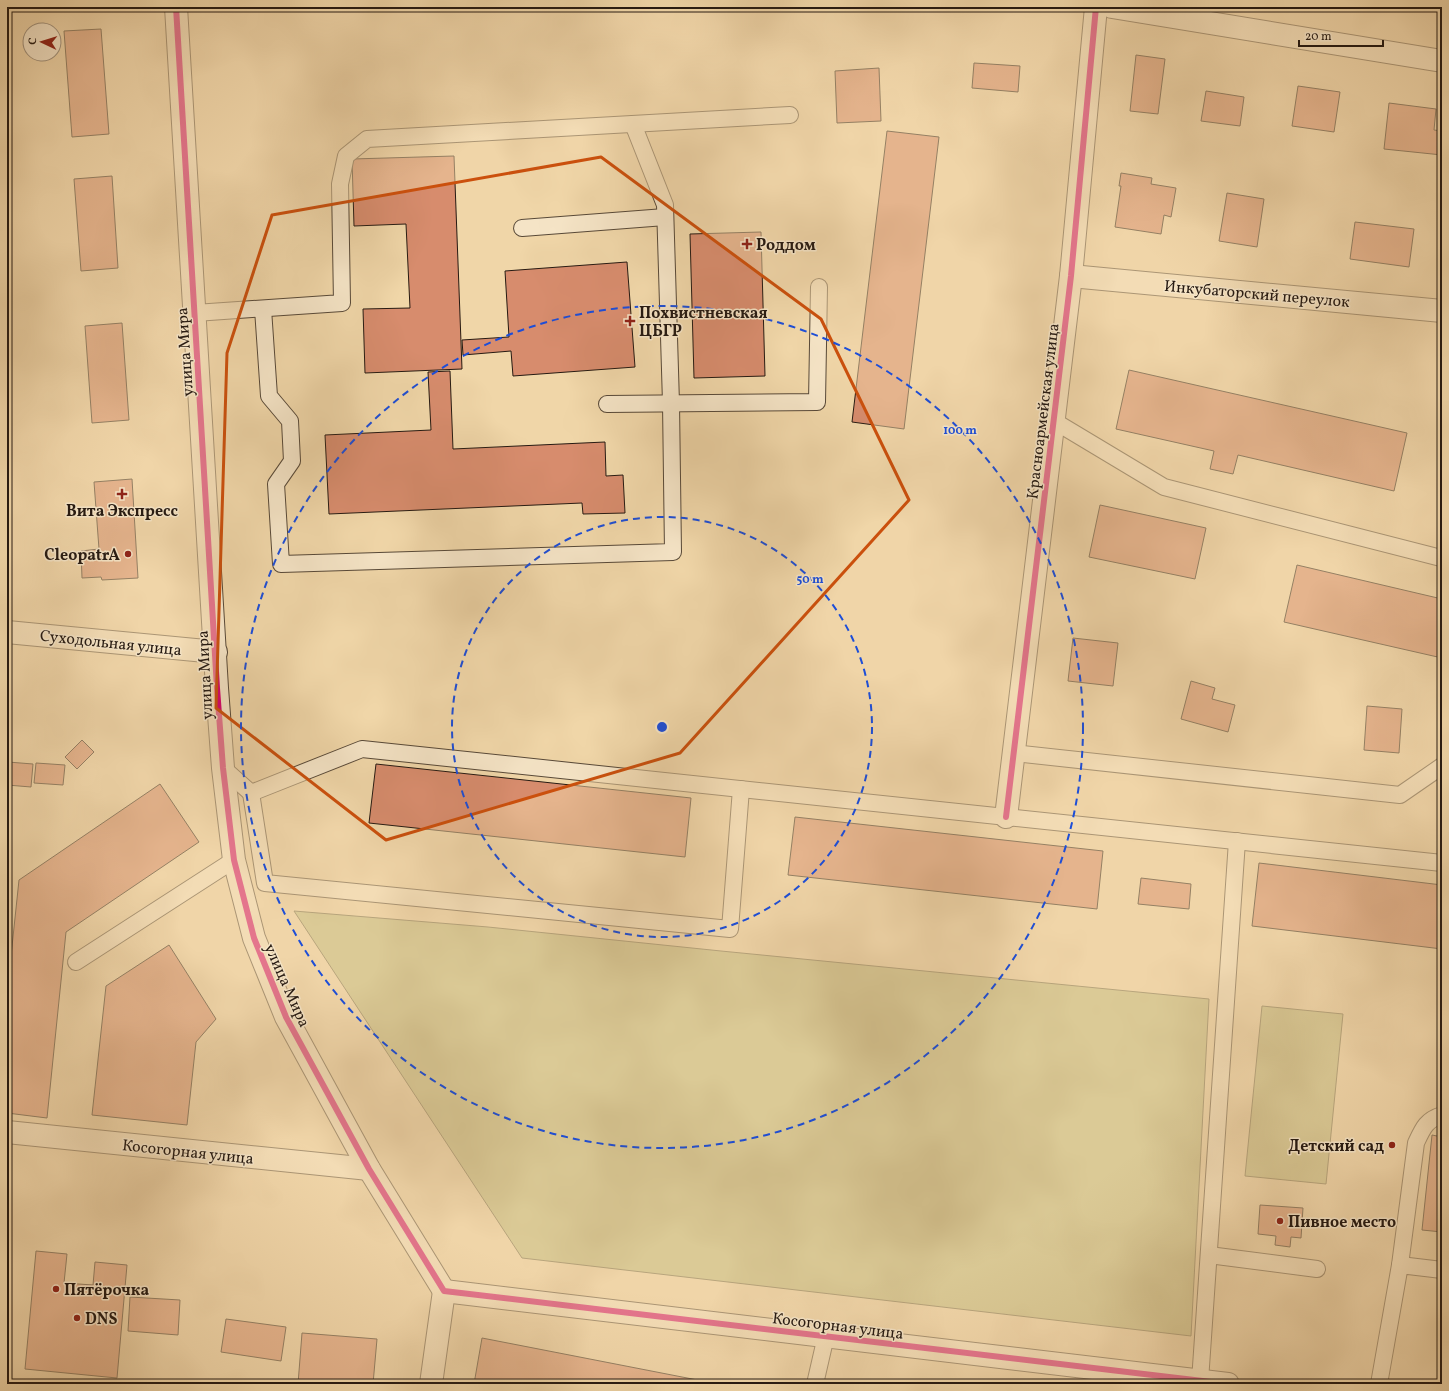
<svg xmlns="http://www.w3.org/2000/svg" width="1449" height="1391" font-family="Vollkorn,serif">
	<rect width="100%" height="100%" fill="#f0d6a8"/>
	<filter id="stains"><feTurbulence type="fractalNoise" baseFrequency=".005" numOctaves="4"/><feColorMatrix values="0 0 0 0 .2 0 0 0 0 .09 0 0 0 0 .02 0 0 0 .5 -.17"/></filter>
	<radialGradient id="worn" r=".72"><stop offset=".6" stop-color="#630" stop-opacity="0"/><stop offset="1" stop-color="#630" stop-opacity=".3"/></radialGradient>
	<g fill="#c1bc82" stroke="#746b4a">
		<polygon points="294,911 488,927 721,951 1209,999 1191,1336 522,1258"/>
		<polygon points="1262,1006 1343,1014 1326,1184 1245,1176"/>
	</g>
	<g fill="#d78c6d" stroke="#261a12">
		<polygon points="233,7 372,7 233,9"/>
		<polygon points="101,29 109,134 72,137 64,31"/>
		<polygon points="1136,55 1165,59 1158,114 1130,111"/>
		<polygon points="974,63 1020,66 1018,92 972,88"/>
		<polygon points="879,68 881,121 837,123 835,71"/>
		<polygon points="1298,86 1340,92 1334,132 1292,126"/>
		<polygon points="1206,91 1244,97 1240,126 1201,121"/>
		<polygon points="1389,103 1436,109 1434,130 1442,131 1442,155 1384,149"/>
		<polygon points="887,131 939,137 904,429 852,422"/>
		<polygon points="454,156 462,369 365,373 363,309 410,308 406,224 354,226 352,159"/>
		<polygon points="1121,173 1152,178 1151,184 1176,188 1171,217 1164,215 1161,234 1115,227 1121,186 1119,186"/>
		<polygon points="112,176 118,268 81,271 74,179"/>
		<polygon points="1227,193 1264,199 1257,247 1219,241"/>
		<polygon points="1355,222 1414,229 1409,267 1350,259"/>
		<polygon points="761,232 765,376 694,378 690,234"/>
		<polygon points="627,262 635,367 513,376 511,351 463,355 462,340 509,337 505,271"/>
		<polygon points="122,323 129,420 92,423 85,326"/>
		<polygon points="1129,370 1407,433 1394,491 1238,455 1233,474 1210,469 1214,451 1116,429"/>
		<polygon points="450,371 453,449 605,442 606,476 623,475 625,513 583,514 582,503 329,514 325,435 431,430 428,372"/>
		<polygon points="132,479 138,578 102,580 101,577 82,578 81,551 99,549 94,482"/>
		<polygon points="1100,505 1206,528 1195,579 1089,557"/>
		<polygon points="1297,565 1442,599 1442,658 1284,622"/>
		<polygon points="1073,638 1118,643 1113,686 1068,681"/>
		<polygon points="1191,681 1215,688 1212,699 1235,705 1228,732 1181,719"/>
		<polygon points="1367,706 1402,709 1399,753 1364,750"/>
		<polygon points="82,740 94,752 77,769 65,757"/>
		<polygon points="8,762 33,764 31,787 7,785"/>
		<polygon points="36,763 65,765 63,785 34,783"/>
		<polygon points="376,764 691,798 685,857 369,823"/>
		<polygon points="160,784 199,842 66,932 47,1118 7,1113 7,994 19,880"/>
		<polygon points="795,817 1103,851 1097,909 788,875"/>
		<polygon points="1259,863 1442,885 1442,949 1252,926"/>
		<polygon points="1141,878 1191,884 1189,909 1138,904"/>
		<polygon points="169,945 216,1019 196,1042 187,1125 92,1115 106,986"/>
		<polygon points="1432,1135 1442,1137 1442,1232 1422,1230"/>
		<polygon points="1260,1205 1303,1208 1301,1238 1291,1237 1290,1247 1275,1245 1276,1236 1258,1234"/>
		<polygon points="36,1251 67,1254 64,1283 93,1285 95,1262 127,1265 117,1378 25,1369"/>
		<polygon points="130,1297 180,1300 178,1335 128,1331"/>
		<polygon points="226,1319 286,1327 281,1361 221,1352"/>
		<polygon points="302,1333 377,1339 373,1384 298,1384"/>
		<polygon points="482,1338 718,1384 474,1384"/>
	</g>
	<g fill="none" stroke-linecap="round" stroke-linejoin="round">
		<g stroke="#584938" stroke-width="18">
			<g id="service">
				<polyline points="522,228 665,217"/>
				<polyline points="263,309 269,396 290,421 292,461 276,484 281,564 673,552 671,403 665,205 633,124"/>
				<polyline points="195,313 342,303 340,184 346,156 367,139 790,115"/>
				<polyline points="607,404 817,402 819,287"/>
				<polyline points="1054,421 1164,487 1441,558"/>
				<polyline points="1014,753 1400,795 1442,766"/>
				<polyline points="223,768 251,793 362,749 1442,863"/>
				<polyline points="251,793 265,883 730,929 741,789"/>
				<polyline points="76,962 234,860"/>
				<polyline points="1209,1255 1317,1269"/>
				<path d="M 1400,1265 L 1416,1143 C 1423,1128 1426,1120 1442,1115"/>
				<polyline points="815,1384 826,1336"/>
				<polyline points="1196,1384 1200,1381 1237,841"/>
				<polyline points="1379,1384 1400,1265 1442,1270"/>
			</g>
		</g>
		<g stroke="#584938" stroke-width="24">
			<g id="minor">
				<polyline points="1112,7 1442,61"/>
				<polyline points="1071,276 1442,311"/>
				<polyline points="1006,817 1071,276 1096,7"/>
				<polyline points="7,1132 369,1169"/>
			</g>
		</g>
		<g stroke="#584938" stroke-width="24">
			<g id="tertiary">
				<polyline points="176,7 217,688 223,768 234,860 254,938 286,1017 369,1169 444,1291"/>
				<polyline points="7,632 216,652"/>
				<polyline points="444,1291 1228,1384"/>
				<polyline points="431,1384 444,1291"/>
			</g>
		</g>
		<use href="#service" stroke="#f5e4c6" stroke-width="16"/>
		<use href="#minor" stroke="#f5e4c6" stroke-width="22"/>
		<use href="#tertiary" stroke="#f5e4c6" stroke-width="22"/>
		<g stroke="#f5e4c6" stroke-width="8">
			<g id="cycleway">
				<polyline points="176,7 217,688 223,768 234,860 254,938 286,1017 369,1169 444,1291 1228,1384"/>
				<polyline points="1006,817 1071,276 1096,7"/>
			</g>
		</g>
		<use href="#cycleway" stroke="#d6006c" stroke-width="6"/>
	</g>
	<path d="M0 0H1449V1391H0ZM 601,157 L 821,319 L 909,500 L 680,753 L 386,840 L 216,708 L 227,353 L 272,215 Z" fill="#f0d6a8" fill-opacity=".55" fill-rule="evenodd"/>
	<path fill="none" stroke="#cb500d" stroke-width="3" stroke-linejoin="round" d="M 601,157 L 821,319 L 909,500 L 680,753 L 386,840 L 216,708 L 227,353 L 272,215 Z"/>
	<g fill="none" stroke="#1d4ed8" stroke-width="2" stroke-dasharray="7 5">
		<circle cx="662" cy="727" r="210"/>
		<circle cx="662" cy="727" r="421"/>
	</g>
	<g fill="#8f2418" stroke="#f5e4c6" stroke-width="1.5">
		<path d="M745 238h4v4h4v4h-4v4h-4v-4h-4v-4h4z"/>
		<path d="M628 315h4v4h4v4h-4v4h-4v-4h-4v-4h4z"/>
		<path d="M120 488h4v4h4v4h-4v4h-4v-4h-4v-4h4z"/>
		<circle cx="128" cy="554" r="4"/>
		<circle cx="1392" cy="1145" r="4"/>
		<circle cx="1280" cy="1221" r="4"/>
		<circle cx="56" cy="1289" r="4"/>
		<circle cx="77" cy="1318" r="4"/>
	</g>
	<g text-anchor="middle" stroke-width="3" stroke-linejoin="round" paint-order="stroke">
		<g font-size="16" font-weight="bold" fill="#261a12" stroke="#f5e4c6" text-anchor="start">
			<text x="756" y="250">Роддом</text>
			<text x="639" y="318">Похвистневская<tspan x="639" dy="18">ЦБГР</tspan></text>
			<text x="122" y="516" text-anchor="middle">Вита Экспресс</text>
			<text x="120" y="560" text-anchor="end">CleopatrA</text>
			<text x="1384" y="1151" text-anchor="end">Детский сад</text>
			<text x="1288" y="1227">Пивное место</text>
			<text x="64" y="1295">Пятёрочка</text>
			<text x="85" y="1324">DNS</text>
		</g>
		<g font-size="16" fill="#261a12" stroke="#f5e4c6">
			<text transform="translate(1257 293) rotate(5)" y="6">Инкубаторский переулок</text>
			<text transform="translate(184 352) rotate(-94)" y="6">улица Мира</text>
			<text transform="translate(1042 411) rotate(-83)" y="6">Красноармейская улица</text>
			<text transform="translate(111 642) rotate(6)" y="6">Суходольная улица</text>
			<text transform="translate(204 675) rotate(-93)" y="6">улица Мира</text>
			<text transform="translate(288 985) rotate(66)" y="6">улица Мира</text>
			<text transform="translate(188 1151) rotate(6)" y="6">Косогорная улица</text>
			<text transform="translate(838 1325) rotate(7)" y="6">Косогорная улица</text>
		</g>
	</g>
	<circle cx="662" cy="727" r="6" fill="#1d4ed8" stroke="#f5e4c6" stroke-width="2"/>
	<g font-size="12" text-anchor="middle" font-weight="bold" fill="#1d4ed8" stroke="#f5e4c6" stroke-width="3" stroke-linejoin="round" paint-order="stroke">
		<text x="960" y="434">100 m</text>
		<text x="810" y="583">50 m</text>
	</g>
	<rect width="1449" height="1391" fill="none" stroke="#f0d6a8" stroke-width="24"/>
	<rect x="8" y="8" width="1433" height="1375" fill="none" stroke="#261a12" stroke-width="2"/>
	<rect x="12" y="12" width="1425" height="1367" fill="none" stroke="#261a12"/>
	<g transform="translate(42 42) rotate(274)"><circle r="19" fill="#f5e4c6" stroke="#a2937e"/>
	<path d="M0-3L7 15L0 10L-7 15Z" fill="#8f2418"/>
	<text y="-6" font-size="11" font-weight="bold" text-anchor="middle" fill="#261a12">С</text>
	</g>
	<path d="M1299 40v6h84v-6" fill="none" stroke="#261a12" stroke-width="2"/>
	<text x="1305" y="40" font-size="12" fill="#261a12" stroke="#f5e4c6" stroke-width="3" paint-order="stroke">20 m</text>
	<rect width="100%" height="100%" filter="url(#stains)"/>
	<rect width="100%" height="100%" fill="url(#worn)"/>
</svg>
